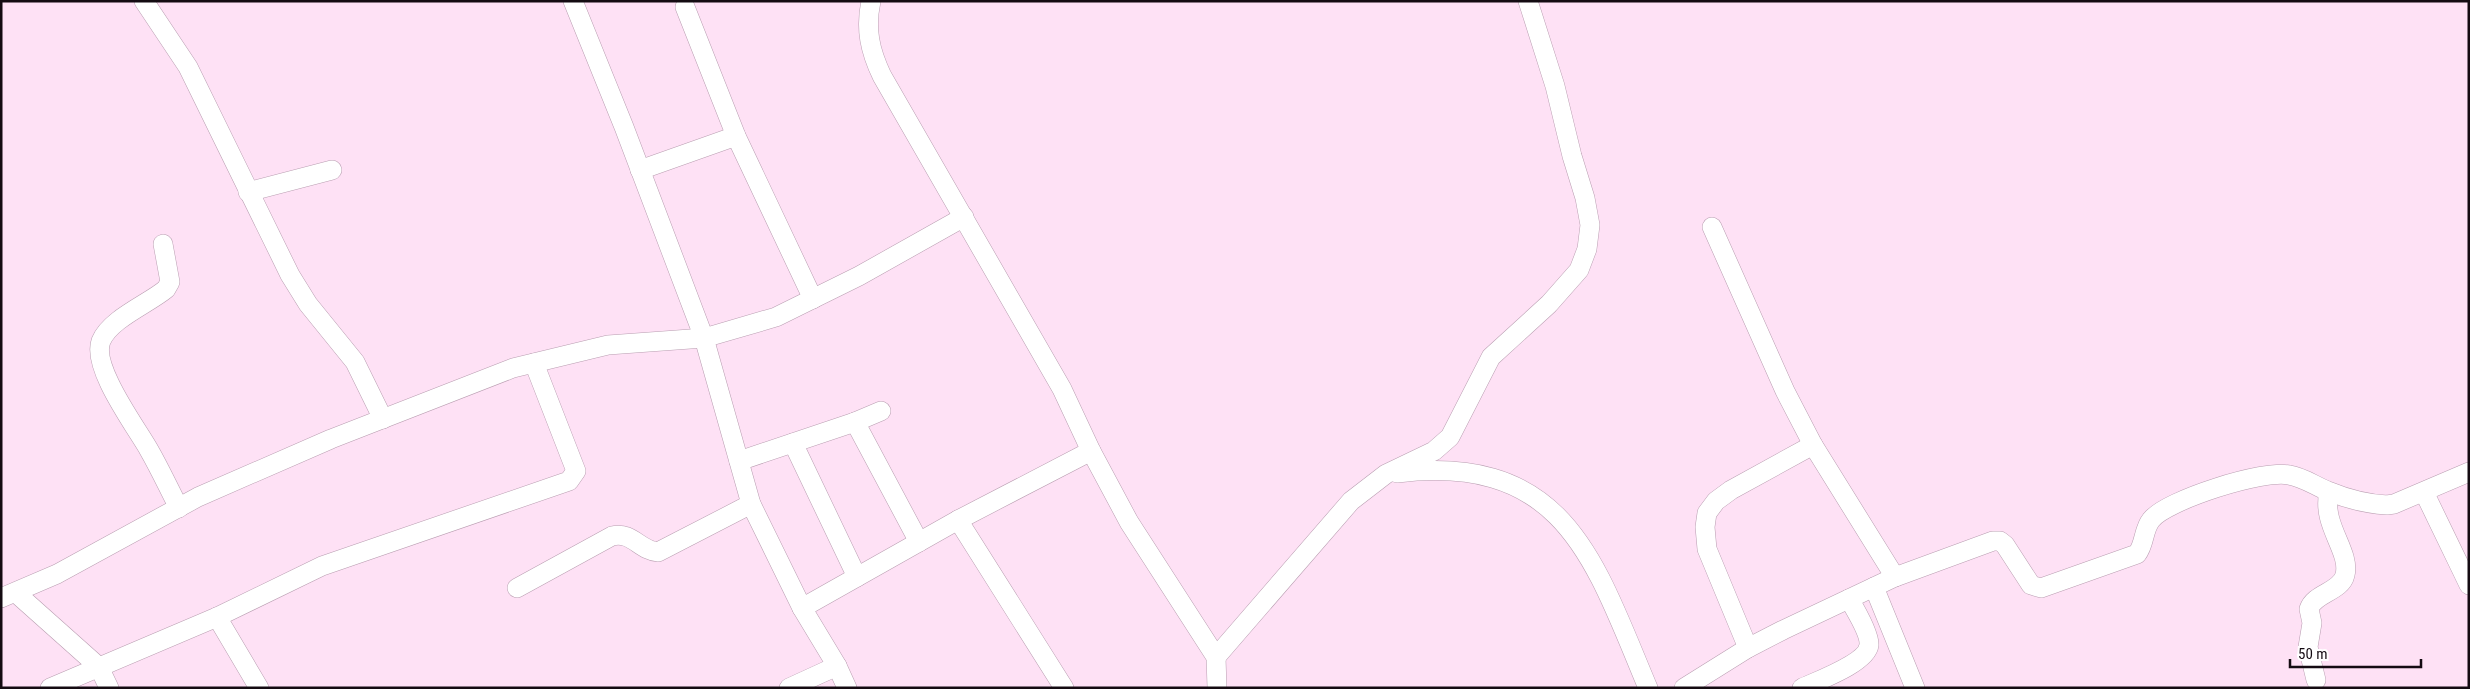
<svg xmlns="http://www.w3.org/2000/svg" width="2470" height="689" font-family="'Roboto Condensed',sans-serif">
	<rect width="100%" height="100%" fill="#fee1f5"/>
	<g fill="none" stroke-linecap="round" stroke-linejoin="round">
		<g stroke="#b99eb1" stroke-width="20">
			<g id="minor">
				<polyline points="144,1 188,67 290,275 308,304 355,362 383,419"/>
				<polyline points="573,1 624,127 704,338 751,504 802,608 958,520 1091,451"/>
				<path d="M 871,1 C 865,29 870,51 882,76 L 1062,389 L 1091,451 L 1129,522 L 1216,657 L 1217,688"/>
				<polyline points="685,7 736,136 813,299"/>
				<polyline points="640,170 736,136"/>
				<polyline points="248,192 332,170"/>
				<polyline points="1712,227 1785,391 1813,445 1895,577"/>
				<path d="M 163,244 L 170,282 L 166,289 C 148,304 110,319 101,341 C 91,367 136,427 149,450 C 160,469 169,489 179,508"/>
				<polyline points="855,422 919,542"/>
				<polyline points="793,443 857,577"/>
				<polyline points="739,461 855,422 881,411"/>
				<path d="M 1397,473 C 1565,453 1594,560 1648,688"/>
				<polyline points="2424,492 2469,585"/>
				<polyline points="958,520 1064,688"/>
				<polyline points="1874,587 1915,688"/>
				<path d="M 517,588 L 612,536 C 632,531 640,551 658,552 L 751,504"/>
				<polyline points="16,593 99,667 109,688"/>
				<polyline points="1,598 57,574 198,497 331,439 513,368 608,345 704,338 776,317 859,276 964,217"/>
				<polyline points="802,608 837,666 847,688"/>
				<polyline points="217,617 259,688"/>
				<polyline points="1748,648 1707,549 1705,527 1707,513 1716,501 1731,490 1813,445"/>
				<polyline points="1216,657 1351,501 1386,474 1434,451 1450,437 1491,357 1549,304 1579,270 1587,249 1590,225 1585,198 1572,156 1555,86 1528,1"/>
				<path d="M 2316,680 L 2308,647 L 2312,623 L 2309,609 C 2314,593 2341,592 2345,575 C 2351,551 2321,525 2329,492"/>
				<polyline points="50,688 217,617 322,566 569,481 576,471 534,363"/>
				<polyline points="789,688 837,666"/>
				<path d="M 1684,688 L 1748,648 L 1783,630 L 1895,577 L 1993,541 L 2000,541 L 2005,545 L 2031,585 L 2041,588 L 2137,554 C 2145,544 2143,530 2151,520 C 2166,500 2265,469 2289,475 C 2303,477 2315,486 2328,491 C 2345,498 2368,504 2387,505 L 2394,504 L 2469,472"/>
				<path d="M 1802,688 C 1817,681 1867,663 1869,645 C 1870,634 1855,609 1849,599"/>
			</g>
		</g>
		<use href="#minor" stroke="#fff" stroke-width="19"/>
	</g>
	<rect width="2470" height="689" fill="none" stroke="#140b12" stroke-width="5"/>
	<path d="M2290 659v8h131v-8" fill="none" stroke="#140b12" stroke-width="2.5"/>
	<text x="2298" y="659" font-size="15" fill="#140b12" stroke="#ffffff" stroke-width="4" paint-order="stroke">50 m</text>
</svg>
